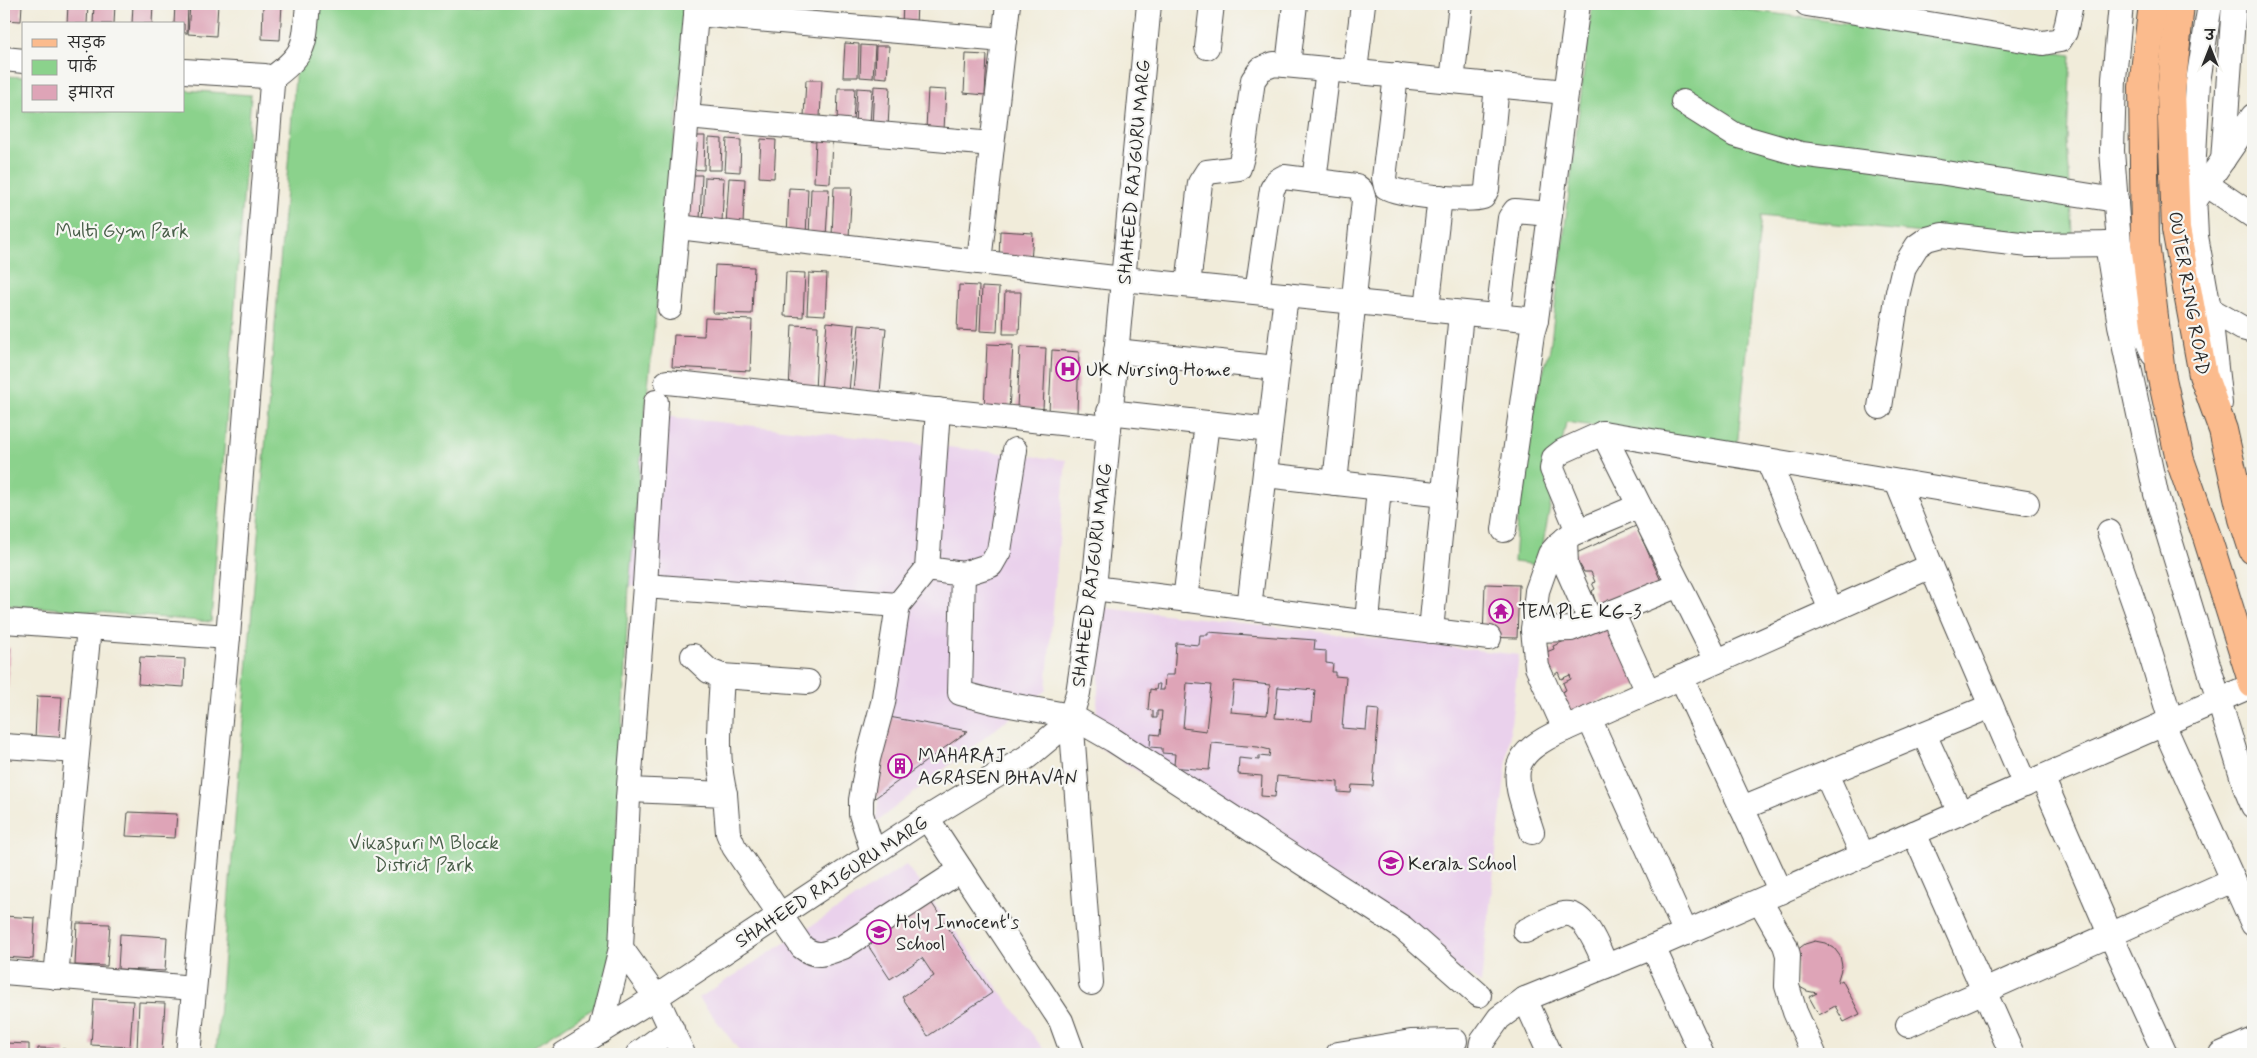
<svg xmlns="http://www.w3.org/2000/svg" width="2257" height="1058" font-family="Mynerve,'Playpen Sans Deva',sans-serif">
	<rect width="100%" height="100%" fill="#f6f6f2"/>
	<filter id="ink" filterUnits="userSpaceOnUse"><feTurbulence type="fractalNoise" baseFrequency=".02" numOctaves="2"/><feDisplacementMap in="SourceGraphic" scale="10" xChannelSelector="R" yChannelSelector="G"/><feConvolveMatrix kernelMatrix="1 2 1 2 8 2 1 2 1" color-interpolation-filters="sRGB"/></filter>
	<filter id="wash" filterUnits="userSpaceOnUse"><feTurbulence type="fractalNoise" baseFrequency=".0096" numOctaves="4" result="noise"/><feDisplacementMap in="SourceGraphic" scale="20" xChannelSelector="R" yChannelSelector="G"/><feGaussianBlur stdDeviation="1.12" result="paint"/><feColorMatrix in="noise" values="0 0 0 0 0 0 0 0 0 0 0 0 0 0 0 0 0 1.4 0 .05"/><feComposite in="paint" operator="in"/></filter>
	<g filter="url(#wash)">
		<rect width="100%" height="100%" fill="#f1ecda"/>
		<g fill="#ead1ec">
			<polygon points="645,414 1066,460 1046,690 876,822 897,607 629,586"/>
			<polygon points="1104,607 1519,655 1481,983 1094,744"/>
			<polygon points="906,865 1047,1054 742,1054 699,998"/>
		</g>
		<g fill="#8bd28c" stroke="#5b7e5c">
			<polygon points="301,4 689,4 645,414 629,586 608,999 522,1054 216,1054"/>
			<polygon points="1592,4 1706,4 2071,55 2067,141 2074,249 1761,216 1737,447 1566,422 1539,565 1514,562 1522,445 1550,349"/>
			<polygon points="4,76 24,77 24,111 184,111 184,90 251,95 211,622 4,604"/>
		</g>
		<g id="blocks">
			<g fill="#dea4b7" fill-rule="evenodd">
				<polygon points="4,4 22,4 21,21 4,20"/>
				<polygon points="68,4 88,4 87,24 67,24"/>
				<polygon points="94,4 115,4 114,24 93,24"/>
				<polygon points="133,4 153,4 152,24 132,24"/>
				<polygon points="175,4 188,4 187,33 184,33 184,24 174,24"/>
				<polygon points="190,4 218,4 216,36 188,34"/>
				<polygon points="263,4 282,4 280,40 262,39"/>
				<polygon points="760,4 775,4 775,10 760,9"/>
				<polygon points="779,4 793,4 793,11 778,10"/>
				<polygon points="903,4 917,4 916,25 902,24"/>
				<polygon points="845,43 859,44 858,77 843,77"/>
				<polygon points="861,45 875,46 873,78 860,77"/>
				<polygon points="876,46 889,46 887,78 875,77"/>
				<polygon points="966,54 987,55 985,95 964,93"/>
				<polygon points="806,80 822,80 820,117 804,116"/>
				<polygon points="874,86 890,87 888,128 872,127"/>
				<polygon points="838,88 855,88 853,123 837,123"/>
				<polygon points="857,88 872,89 870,125 855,124"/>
				<polygon points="928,89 946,90 944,130 926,129"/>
				<polygon points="689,136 705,136 704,170 687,169"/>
				<polygon points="709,138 722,139 721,170 708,170"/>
				<polygon points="727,139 741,140 740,172 725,171"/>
				<polygon points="761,139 776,140 774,178 759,177"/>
				<polygon points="816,139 832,140 830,183 814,182"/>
				<polygon points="685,175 702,175 700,220 683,219"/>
				<polygon points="705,177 724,178 722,222 703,221"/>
				<polygon points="729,178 745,179 743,224 726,224"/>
				<polygon points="834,187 852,187 849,237 832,236"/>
				<polygon points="789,188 808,189 806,237 787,236"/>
				<polygon points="811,189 829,189 826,236 809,236"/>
				<polygon points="1000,231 1033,233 1031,263 999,261"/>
				<polygon points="715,265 754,267 752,314 713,313"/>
				<polygon points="786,272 805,273 803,317 784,316"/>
				<polygon points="809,273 827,274 825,315 807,314"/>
				<polygon points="959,285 979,286 977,331 957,330"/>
				<polygon points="982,287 999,288 997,332 980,331"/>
				<polygon points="1005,292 1021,292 1019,334 1003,334"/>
				<polygon points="705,318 752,320 750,371 672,367 674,335 704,336"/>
				<polygon points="827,322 855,325 849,392 821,390"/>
				<polygon points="792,325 818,326 815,392 789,391"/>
				<polygon points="859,325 886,328 880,392 853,390"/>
				<polygon points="987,344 1013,345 1009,410 984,409"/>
				<polygon points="1020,347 1046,348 1043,409 1017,408"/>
				<polygon points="1052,350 1079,352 1077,413 1049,412"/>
				<polygon points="1636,526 1662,583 1599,612 1592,591 1595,589 1592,583 1595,582 1591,572 1584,572 1580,565 1577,567 1572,555"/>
				<polygon points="1485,584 1519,585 1517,638 1483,637"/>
				<polygon points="1612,624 1638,684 1571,713 1561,692 1566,690 1563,683 1571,679 1570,675 1561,679 1558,672 1554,675 1544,653 1554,649 1553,646 1592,629"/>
				<path d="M 1208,632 L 1315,640 L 1314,650 L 1326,651 L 1326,663 L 1333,664 L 1332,672 L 1335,672 L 1335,676 L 1346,677 L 1342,728 L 1366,730 L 1368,709 L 1379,710 L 1373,786 L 1352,785 L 1351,793 L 1338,792 L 1338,782 L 1277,776 L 1275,797 L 1261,796 L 1262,776 L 1238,774 L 1239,758 L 1259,760 L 1259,756 L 1269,757 L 1270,750 L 1258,747 L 1212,743 L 1209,770 L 1170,767 L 1170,765 L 1174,765 L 1175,754 L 1162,753 L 1162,748 L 1150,747 L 1151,734 L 1160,735 L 1162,711 L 1157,711 L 1157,718 L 1153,718 L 1153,711 L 1148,710 L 1150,689 L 1156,690 L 1157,684 L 1160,684 L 1159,690 L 1164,690 L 1165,675 L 1174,675 L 1176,643 L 1199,645 L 1200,635 L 1208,635 ZM 1234,681 L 1270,685 L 1267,715 L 1231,712 ZM 1187,683 L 1211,685 L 1206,731 L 1183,728 ZM 1278,687 L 1315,690 L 1312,721 L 1275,718 Z"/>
				<polygon points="4,647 10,648 8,688 4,688"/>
				<polygon points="140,657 185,659 184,687 138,684"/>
				<polygon points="37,696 62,697 59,741 35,739"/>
				<polygon points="889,717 968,731 872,800"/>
				<polygon points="128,812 177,814 175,838 126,836"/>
				<polygon points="931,902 992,993 928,1036 902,997 934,976 922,958 890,979 867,944"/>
				<polygon points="4,916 35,918 33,959 4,957"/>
				<polygon points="77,923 110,924 107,966 75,965"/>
				<polygon points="120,934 167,937 165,971 118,969"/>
				<polygon points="1815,941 1825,943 1834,948 1840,956 1842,966 1837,983 1842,980 1860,1014 1844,1022 1835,1006 1819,1015 1809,997 1817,993 1807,991 1798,986 1797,950 1805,944"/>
				<polygon points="94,999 133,1001 130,1047 91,1045"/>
				<polygon points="139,1002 165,1003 162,1051 137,1050"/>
				<polygon points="5,1043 29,1044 29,1054 4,1054"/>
				<polygon points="38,1048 65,1049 65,1054 38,1054"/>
			</g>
		</g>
	</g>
	<g filter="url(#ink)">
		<use href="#blocks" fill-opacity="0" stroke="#494845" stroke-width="1"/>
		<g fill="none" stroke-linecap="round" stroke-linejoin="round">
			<g stroke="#494845" stroke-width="26">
				<g id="minor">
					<polyline points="1807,4 2043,43 2060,40 2065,32 2071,4"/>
					<polyline points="2121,4 2114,79 2112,151 2119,244 2136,313 2153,354"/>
					<polyline points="2210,4 2198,82 2193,174 2196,236 2210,314 2220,404"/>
					<polyline points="696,14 1004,40"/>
					<polyline points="1207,47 1212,4"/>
					<polyline points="4,59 24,61"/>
					<polyline points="1288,65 1295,4"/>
					<polyline points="184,71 265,76 271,79 272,84 228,637 188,1054"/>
					<polyline points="1355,71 1363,4"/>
					<path d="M 1396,75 L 1384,178 L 1386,187 C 1399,195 1469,202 1483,197 L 1487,189 L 1497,85"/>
					<path d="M 271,79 C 307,53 304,46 308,4"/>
					<polyline points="1452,81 1461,4"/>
					<polyline points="1683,102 1735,135 1801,154 1939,172 2116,200"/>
					<polyline points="687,117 992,144"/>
					<polyline points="2223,160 2234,4"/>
					<polyline points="1314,181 1328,69"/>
					<polyline points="2206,184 2253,216"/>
					<polyline points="2194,202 2253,116"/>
					<polyline points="678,227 1123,279 1536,320"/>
					<polyline points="2107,244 2120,325 2156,494 2246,789 2253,806"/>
					<polyline points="979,262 1008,4"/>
					<polyline points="1188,285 1200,183 1207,172 1239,168 1243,153 1253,80 1261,69 1274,64 1566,92"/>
					<polyline points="1257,292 1272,189 1277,181 1284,177 1356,186 1361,190 1364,200 1335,483"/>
					<polyline points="670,308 697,4"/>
					<polyline points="1427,309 1440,197"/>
					<polyline points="2209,309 2242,328 2253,331"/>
					<polyline points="1498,316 1510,218 1515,211 1550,214"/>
					<polyline points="1116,351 1277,368"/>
					<polyline points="667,382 1108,428"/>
					<polyline points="1880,407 1898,292 1904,267 1917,246 1927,239 1942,235 2029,245 2119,244"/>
					<polyline points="1109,412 1270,430"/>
					<polyline points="1603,433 1717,661"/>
					<polyline points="1768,460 1831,610"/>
					<polyline points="1265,475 1444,495"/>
					<polyline points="1897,482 1931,566 2025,785"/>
					<polyline points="1504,530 1532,334 1536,320 1578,4"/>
					<polyline points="1578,531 1552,469 1554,458 1563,451 1603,433 2027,503"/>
					<polyline points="2109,532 2141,623 2171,721"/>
					<polyline points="1565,539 1566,566 1590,620"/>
					<polyline points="927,569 963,574 960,693 994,702 1071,716 1113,740 1403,928 1479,995"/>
					<polyline points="963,574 991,565 999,551 1015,450"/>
					<polyline points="645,586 898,605"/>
					<polyline points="1094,588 1489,638"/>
					<polyline points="1185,600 1207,423"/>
					<polyline points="1249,608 1286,295"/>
					<polyline points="1612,612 1648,692"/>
					<polyline points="4,621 228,637"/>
					<polyline points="1367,622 1379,488"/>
					<polyline points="1533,630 1571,629 1679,585"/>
					<polyline points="1431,631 1461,313"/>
					<polyline points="693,656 709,671 722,676"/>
					<polyline points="1681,677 1781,892"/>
					<polyline points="1071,716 1091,983"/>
					<polyline points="1589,718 1686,933"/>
					<polyline points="2163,724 2253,924"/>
					<polyline points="1565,729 1537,667 1533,630 1537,591 1550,554 1558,545 1572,534 1639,506"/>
					<polyline points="1924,734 1960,813"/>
					<polyline points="4,746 77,751"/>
					<polyline points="1826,774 1863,856"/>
					<polyline points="2042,777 2111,936 2165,1054"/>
					<path d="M 629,790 L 725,794 L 728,833 L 734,847 L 802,947 C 817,959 827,953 843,947 L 961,870"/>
					<path d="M 725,794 C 715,755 720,716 722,676 L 808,682"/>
					<polyline points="1742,808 1991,706"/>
					<polyline points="927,818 1061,1021 1073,1054"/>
					<path d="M 1532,832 C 1513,774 1503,757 1565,729 L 1931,566"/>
					<polyline points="1914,833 2012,1054"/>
					<polyline points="873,852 861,814 861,800 868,759 883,703 898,605 927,569 938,410"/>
					<polyline points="1760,901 1785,945 1788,955 1787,986 1795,1012 1814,1054"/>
					<path d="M 1525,931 C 1536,926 1552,916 1564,914 C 1586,911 1599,951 1606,966"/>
					<polyline points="1653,947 1702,1054"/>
					<polyline points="621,948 656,997 683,1054"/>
					<polyline points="4,972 194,988"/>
					<polyline points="56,977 89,627"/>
					<polyline points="1525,999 1550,1054"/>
					<polyline points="1908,1025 2233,880"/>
					<polyline points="600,1032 621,948 628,798 645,586 656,402"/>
					<polyline points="564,1054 656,997 927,818 1027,757 1057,732 1071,716 1078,693 1094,588 1149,4"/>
					<polyline points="638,1054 672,1029"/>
					<polyline points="1338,1054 1411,1042 1455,1041"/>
					<polyline points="1480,1054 1482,1042 1499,1018 1525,999 1653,947 2253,685"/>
					<polyline points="2221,1054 2253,1040"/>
				</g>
			</g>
			<g stroke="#494845" stroke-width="30">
				<g id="major">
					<polyline points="2153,4 2143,87 2145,243 2161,374 2180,460 2207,537 2253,684"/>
					<polyline points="2180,4 2171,92 2176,229 2203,375 2223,430 2243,519 2253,550"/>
				</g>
			</g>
			<use href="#minor" stroke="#fff" stroke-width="24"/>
			<use href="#major" stroke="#fbbb8d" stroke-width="28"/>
		</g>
	</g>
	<defs>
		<g id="hospital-ring" transform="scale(1.25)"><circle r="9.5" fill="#f6f6f2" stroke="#b5179e" stroke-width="1.5"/><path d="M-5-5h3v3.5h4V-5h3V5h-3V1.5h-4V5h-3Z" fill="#b5179e"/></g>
		<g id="temple-ring" transform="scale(1.25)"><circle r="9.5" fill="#f6f6f2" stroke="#b5179e" stroke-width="1.5"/><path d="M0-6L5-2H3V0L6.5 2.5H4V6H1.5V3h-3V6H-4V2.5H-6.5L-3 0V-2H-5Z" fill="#b5179e"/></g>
		<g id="building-ring" transform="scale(1.25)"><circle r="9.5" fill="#f6f6f2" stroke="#b5179e" stroke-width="1.5"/><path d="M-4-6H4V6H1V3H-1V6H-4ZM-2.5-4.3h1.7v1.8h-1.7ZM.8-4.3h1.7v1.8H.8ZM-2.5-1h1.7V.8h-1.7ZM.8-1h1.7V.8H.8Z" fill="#b5179e"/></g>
		<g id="school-ring" transform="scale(1.25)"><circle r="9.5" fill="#f6f6f2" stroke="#b5179e" stroke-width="1.5"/><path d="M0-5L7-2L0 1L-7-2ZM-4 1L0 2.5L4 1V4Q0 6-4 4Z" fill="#b5179e"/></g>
	</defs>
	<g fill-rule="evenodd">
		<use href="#hospital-ring" x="1068" y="369"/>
		<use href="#temple-ring" x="1501" y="611"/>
		<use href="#building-ring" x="900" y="766"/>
		<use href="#school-ring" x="1391" y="863"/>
		<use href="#school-ring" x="879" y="932"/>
	</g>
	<g text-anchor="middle" stroke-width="4.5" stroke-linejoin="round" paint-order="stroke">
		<g font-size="19" fill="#2b2b2b" stroke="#f6f6f2">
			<text transform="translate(1133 172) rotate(-85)" y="7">SHAHEED RAJGURU MARG</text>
			<text transform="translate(2190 293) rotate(80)" y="7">OUTER RING ROAD</text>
			<text transform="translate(1091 575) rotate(-83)" y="7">SHAHEED RAJGURU MARG</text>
			<text transform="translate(831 881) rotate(-33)" y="7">SHAHEED RAJGURU MARG</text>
		</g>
		<g font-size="19" fill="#485d48" stroke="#f6f6f2">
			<text x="122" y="237">Multi Gym Park</text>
			<text x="424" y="849">Vikaspuri M Blocck<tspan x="424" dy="22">District Park</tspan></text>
		</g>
		<g font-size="19" fill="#2b2b2b" stroke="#f6f6f2" text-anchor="start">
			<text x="1086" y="376">UK Nursing Home</text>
			<text x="1518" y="618">TEMPLE KG-3</text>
			<text x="918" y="762">MAHARAJ<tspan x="918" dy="22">AGRASEN BHAVAN</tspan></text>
			<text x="1408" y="870">Kerala School</text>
			<text x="896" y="928">Holy Innocent's<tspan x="896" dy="22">School</tspan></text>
		</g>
	</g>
	<rect width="2257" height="1058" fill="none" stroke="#f6f6f2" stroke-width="20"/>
	<rect x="22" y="22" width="162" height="90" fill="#f6f6f2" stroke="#a5a5a2"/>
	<rect x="32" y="39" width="25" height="8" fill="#fbbb8d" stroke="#a5a5a2"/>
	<text x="68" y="48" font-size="15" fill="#2b2b2b">सड़क</text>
	<rect x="32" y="60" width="25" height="15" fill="#8bd28c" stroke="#a5a5a2"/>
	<text x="68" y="72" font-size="15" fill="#2b2b2b">पार्क</text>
	<rect x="32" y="85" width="25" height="15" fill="#dea4b7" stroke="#a5a5a2"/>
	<text x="68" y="98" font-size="15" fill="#2b2b2b">इमारत</text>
	<g transform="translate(2210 48)" stroke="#f6f6f2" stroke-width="4" paint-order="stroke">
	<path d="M0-4L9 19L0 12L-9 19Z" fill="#2b2b2b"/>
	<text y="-8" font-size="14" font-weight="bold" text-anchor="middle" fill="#2b2b2b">उ</text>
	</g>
</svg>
